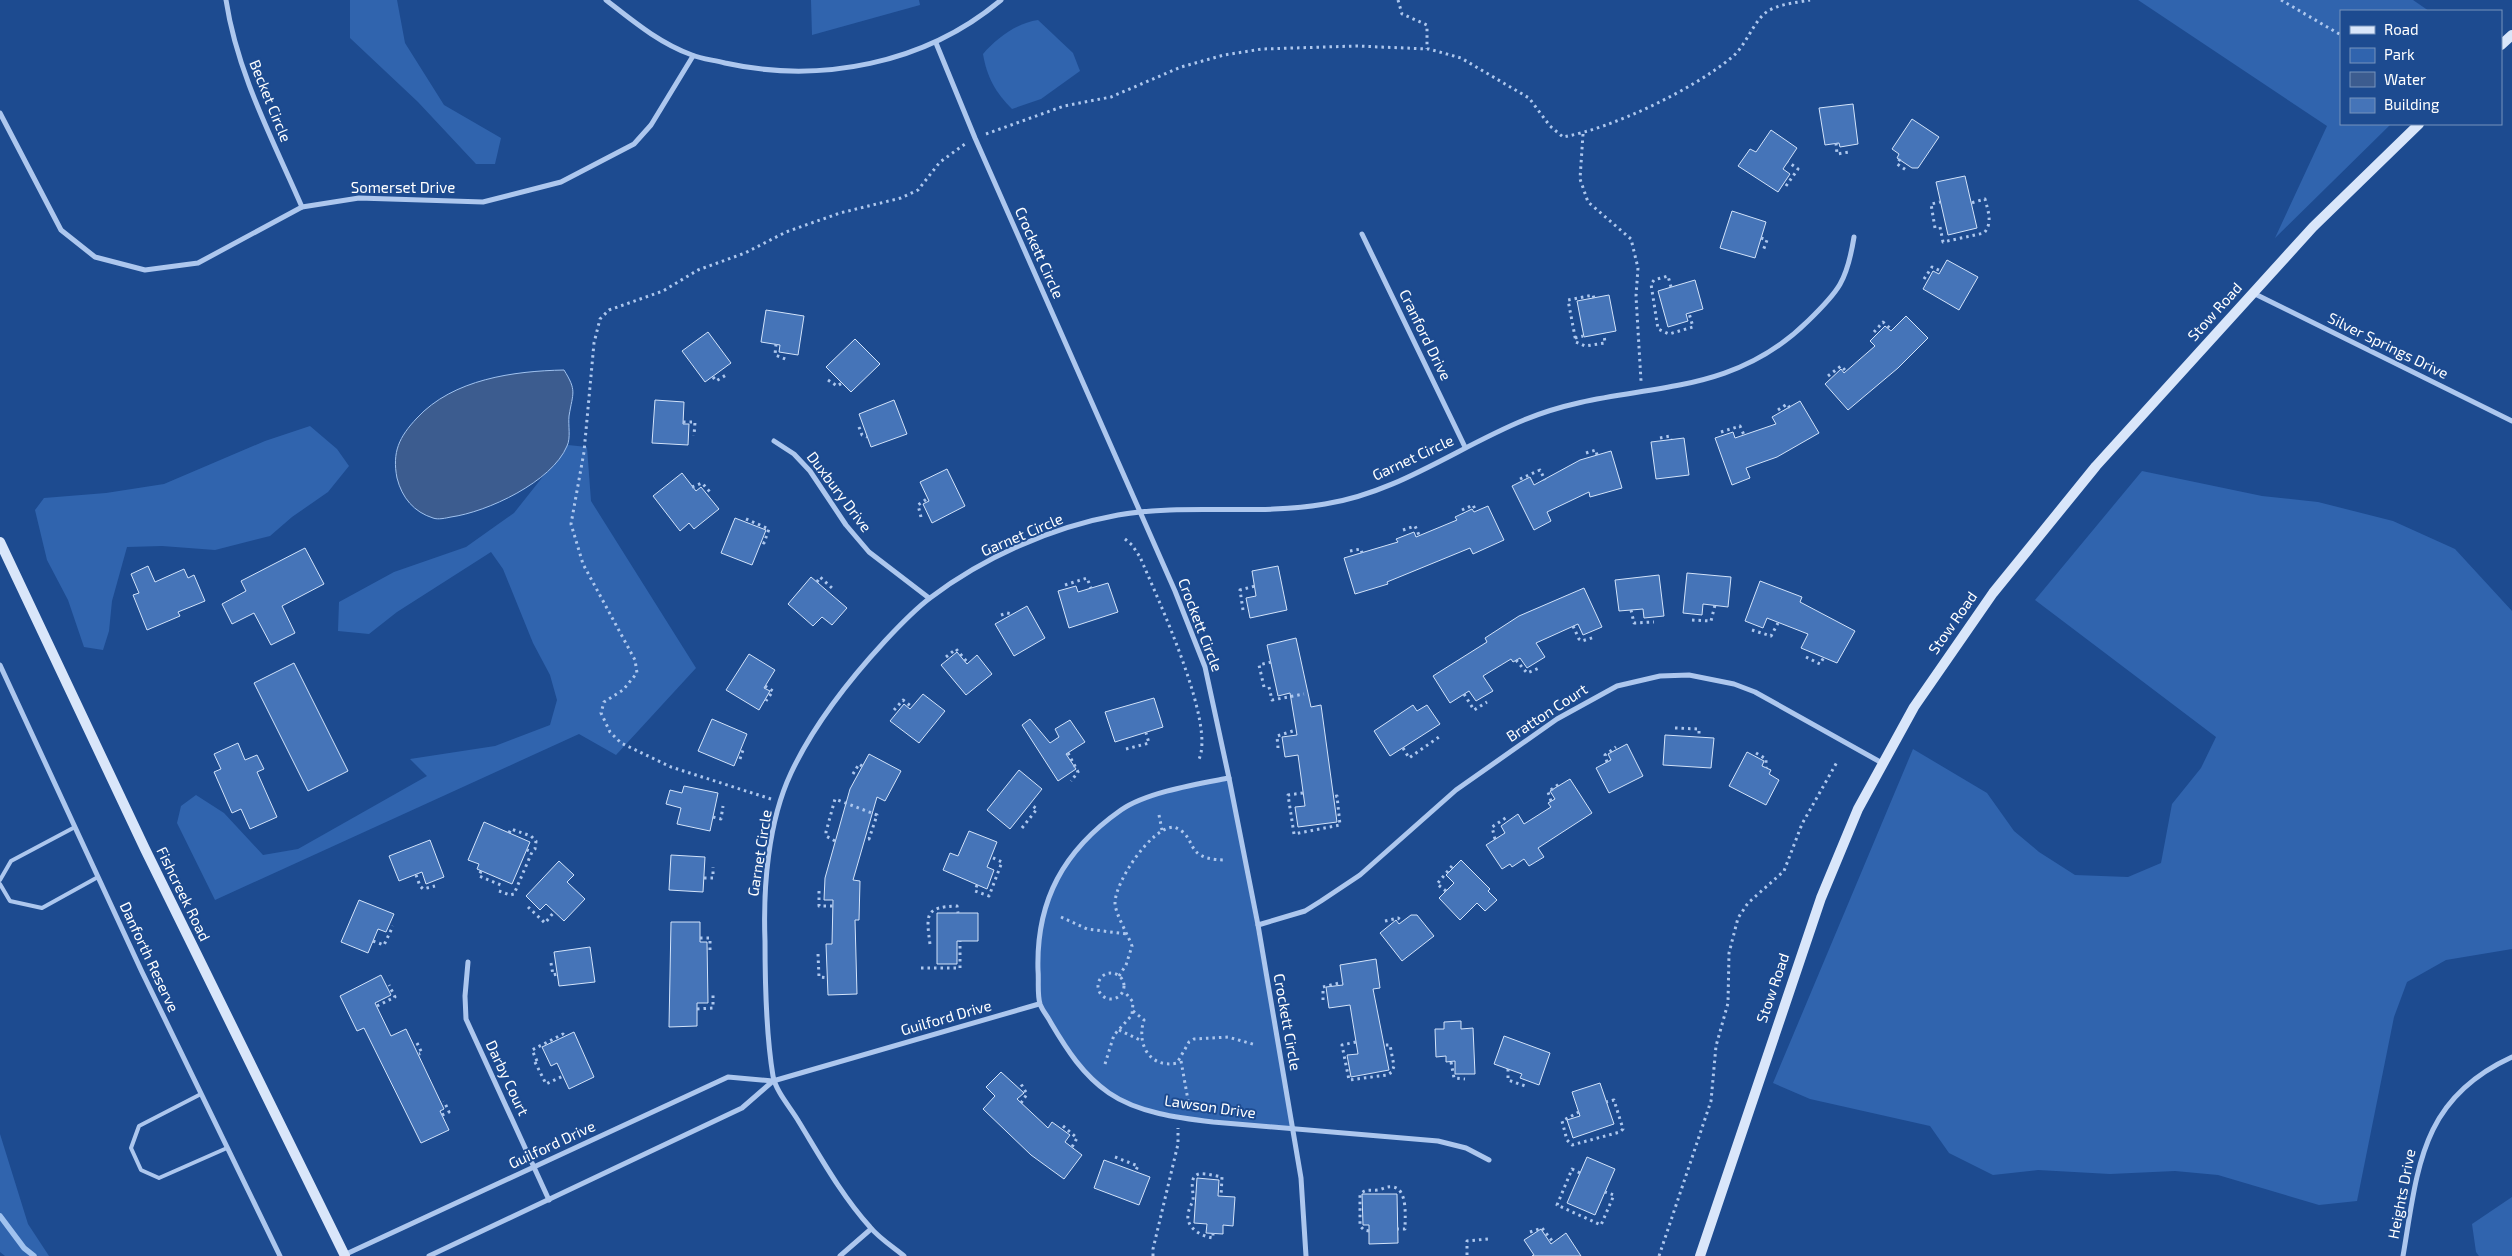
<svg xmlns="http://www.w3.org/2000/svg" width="2512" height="1256" font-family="'Exo 2',sans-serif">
	<rect width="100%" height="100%" fill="#1d4b90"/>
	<g fill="#3064ae">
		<polygon points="350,0 397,0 405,43 444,105 501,138 495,164 476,164 418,102 350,38"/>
		<polygon points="811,0 919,0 920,5 812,35"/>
		<polygon points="2138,0 2413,0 2429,11 2341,11 2341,124 2391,124 2275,238 2327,126"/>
		<path d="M 1038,20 L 1073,53 L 1080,71 L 1041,99 L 1012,109 C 995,92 987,77 983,54 C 997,38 1017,23 1038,20 Z"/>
		<polygon points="310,426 337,449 349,466 328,492 292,517 270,536 215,550 162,546 127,547 112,601 109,631 103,650 84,647 68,600 47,560 35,510 44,498 106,493 164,484 265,441"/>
		<polygon points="568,445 587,447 591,501 696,668 616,755 579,734 215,900 177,823 181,806 196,795 224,813 263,855 298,849 427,776 410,759 495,746 550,725 557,700 550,675 533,643 503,569 491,552 397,612 369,634 338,631 339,602 394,572 466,547 514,513"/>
		<polygon points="2142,471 2262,496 2318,502 2393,521 2455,549 2512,611 2512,949 2446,960 2407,982 2394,1017 2357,1201 2319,1205 2218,1175 2175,1171 2110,1174 2038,1170 1993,1175 1949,1153 1930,1126 1810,1099 1773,1083 1913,749 1987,793 2014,831 2039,852 2075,875 2128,877 2161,863 2172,804 2201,768 2216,737 2035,600"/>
		<polygon points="1229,778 1292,1128 1213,1122 1145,1109 1109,1093 1086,1073 1039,1004 1037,944 1047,903 1065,863 1122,808 1182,787"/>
		<polygon points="0,1134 28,1224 49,1256 5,1256 0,1252"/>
		<polygon points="2512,1197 2512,1256 2479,1256 2476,1252 2472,1224"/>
	</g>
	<path fill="#3c5c8f" stroke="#a0c2ef" d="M 564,370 C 577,391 573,392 569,416 C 568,425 571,438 567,446 C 552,482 487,512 451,517 C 446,518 438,520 433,518 C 414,512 402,498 397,478 C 392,452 399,437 417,418 C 453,379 514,371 564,370 Z"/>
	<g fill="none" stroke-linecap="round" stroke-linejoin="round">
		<polyline stroke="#a0c2ef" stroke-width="5.5" points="0,1216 24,1248 34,1256"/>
	</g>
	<g fill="#4574b8" stroke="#d2e3fa">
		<polygon points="1853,104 1858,144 1840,147 1839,143 1825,145 1819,108"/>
		<polygon points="1912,119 1939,137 1918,168 1912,168 1897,158 1899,154 1892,149"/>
		<polygon points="1771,130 1797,148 1783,169 1790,174 1778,192 1738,166 1750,149 1756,152"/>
		<polygon points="1965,176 1977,228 1948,235 1936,182"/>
		<polygon points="1732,211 1766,222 1755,258 1720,248"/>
		<polygon points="1947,260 1978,277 1959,310 1923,289 1933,271 1939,274"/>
		<polygon points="1695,280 1703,309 1686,314 1688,321 1668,327 1658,291"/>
		<polygon points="1609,295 1616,331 1584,337 1577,301"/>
		<polygon points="766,310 804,316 798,355 779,352 780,345 761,342"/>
		<polygon points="1906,316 1928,338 1898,368 1848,410 1825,384 1841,369 1844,373 1875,346 1870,341 1885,326 1891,331"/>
		<polygon points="708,332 731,363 705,382 682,351"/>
		<polygon points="855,339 880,364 851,392 826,367"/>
		<polygon points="655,400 684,402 683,424 689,424 688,445 652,443"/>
		<polygon points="894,400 907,434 871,447 859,414"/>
		<polygon points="1800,401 1819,433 1777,457 1746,468 1750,478 1732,485 1715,438 1733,432 1735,438 1776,424 1772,417"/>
		<polygon points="1684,438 1689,475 1656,479 1651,442"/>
		<polygon points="1611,451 1622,488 1590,497 1589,492 1547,512 1551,521 1534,530 1512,486 1530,477 1534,485 1580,460"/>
		<polygon points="947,469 965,506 932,523 923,504 929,501 920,482"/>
		<polygon points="682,473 696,491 701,487 719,509 694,529 689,523 680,531 653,496"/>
		<polygon points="1488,506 1504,540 1473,554 1470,548 1387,582 1388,584 1355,594 1344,558 1398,542 1396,539 1414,532 1416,537 1457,520 1455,517 1472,509 1474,512"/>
		<polygon points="735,518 766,530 752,565 721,553"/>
		<polygon points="305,548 324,584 282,606 295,633 271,645 254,613 232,624 222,604 246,591 241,581"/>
		<polygon points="148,566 155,582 184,569 188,578 194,575 205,601 178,612 180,616 147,630 133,595 139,593 131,574"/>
		<polygon points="1278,566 1287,610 1250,618 1246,598 1256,596 1252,571"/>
		<polygon points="1687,573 1731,577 1728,607 1703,604 1702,615 1683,613"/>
		<polygon points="1659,575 1664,616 1644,618 1643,609 1619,611 1615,580"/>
		<polygon points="811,577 847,608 832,625 822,617 813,626 788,604"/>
		<polygon points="1760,581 1802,597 1800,602 1855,631 1837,663 1801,648 1808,634 1767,618 1763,628 1745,621"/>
		<polygon points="1108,583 1118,612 1069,628 1058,591 1076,586 1078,592"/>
		<polygon points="1584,588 1602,627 1583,635 1578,624 1536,643 1545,657 1527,668 1520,658 1513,662 1511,659 1483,676 1493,691 1476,701 1469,691 1450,703 1433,676 1487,642 1485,638 1519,616"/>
		<polygon points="1027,606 1045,638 1014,656 995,624"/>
		<polygon points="1296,638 1311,707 1321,705 1337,822 1298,827 1295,807 1305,806 1298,755 1285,757 1282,737 1297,735 1290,693 1278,696 1267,645"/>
		<polygon points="957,652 967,664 977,655 992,674 966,695 941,665"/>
		<polygon points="749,654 775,670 764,688 770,691 759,710 726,690"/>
		<polygon points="294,663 348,771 308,791 254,683"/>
		<polygon points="923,694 945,711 919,743 890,721 904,704 910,709"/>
		<polygon points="1154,698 1163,727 1115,742 1105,712"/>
		<polygon points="1413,705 1417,711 1427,705 1440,724 1390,756 1374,731"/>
		<polygon points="712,719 747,734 734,766 698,751"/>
		<polygon points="1030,719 1050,743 1059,737 1055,729 1070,720 1085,742 1066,754 1076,769 1058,781 1022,725"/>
		<polygon points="1665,735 1714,738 1711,768 1663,765"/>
		<polygon points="238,743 245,760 257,755 264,769 257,772 277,817 250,829 241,809 232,813 214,772 221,769 214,754"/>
		<polygon points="1627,744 1643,776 1609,793 1596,768 1611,760 1608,754"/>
		<polygon points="1747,752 1764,761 1762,766 1771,770 1769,774 1779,780 1766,805 1729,786"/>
		<polygon points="869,754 901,771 885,801 877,797 853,880 860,881 859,920 855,920 857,994 828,995 826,944 832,944 833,900 824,900 825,878 850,789"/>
		<polygon points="1019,770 1042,789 1010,829 987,810"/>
		<polygon points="1570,779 1592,813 1538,848 1544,857 1529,866 1524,859 1512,867 1510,864 1502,869 1486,845 1505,833 1501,826 1518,814 1524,824 1551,807 1548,803 1555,799 1550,791"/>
		<polygon points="684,786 718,793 710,831 677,824 681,808 666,804 670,790 682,793"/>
		<polygon points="484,822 530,842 512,884 477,869 479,864 468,860"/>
		<polygon points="969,831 997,842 987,867 994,870 987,889 943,870 950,853 958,856"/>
		<polygon points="430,840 444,877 426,884 422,872 399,881 389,856"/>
		<polygon points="671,855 705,857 703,892 669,890"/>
		<polygon points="1461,860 1490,889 1488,891 1497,900 1485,911 1477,903 1460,920 1439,898 1454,883 1446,875"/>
		<polygon points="559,861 574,875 567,882 585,899 564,921 546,904 540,910 526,896"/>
		<polygon points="359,900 394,914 386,932 378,929 368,953 341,942"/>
		<polygon points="937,913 978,913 978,941 957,941 957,964 937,964"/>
		<polygon points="1411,915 1417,915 1434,936 1402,961 1380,933 1396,920 1399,924"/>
		<polygon points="671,922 700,922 700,942 707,942 708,1003 697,1003 697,1026 669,1027"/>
		<polygon points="590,947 595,982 559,986 554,952"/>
		<polygon points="1376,959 1380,988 1373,989 1389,1070 1351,1077 1347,1055 1358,1054 1350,1005 1329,1008 1326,987 1343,985 1340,965"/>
		<polygon points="381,975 391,995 375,1003 391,1036 406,1029 444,1109 440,1111 449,1130 421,1143 364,1028 357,1031 340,996"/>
		<polygon points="1461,1021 1461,1029 1473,1028 1475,1074 1455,1074 1455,1061 1446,1062 1446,1056 1436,1057 1435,1029 1444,1029 1444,1022"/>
		<polygon points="574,1032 594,1077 569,1089 557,1063 551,1066 542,1047"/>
		<polygon points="1504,1036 1550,1053 1539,1085 1520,1078 1522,1074 1494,1064"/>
		<polygon points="1001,1072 1024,1093 1017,1099 1048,1128 1052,1122 1070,1135 1065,1142 1082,1155 1064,1179 1031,1155 983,1109 995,1096 986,1087"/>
		<polygon points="1600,1083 1614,1124 1573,1138 1567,1120 1580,1116 1572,1092"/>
		<polygon points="1587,1157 1615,1169 1595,1215 1567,1203"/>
		<polygon points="1104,1160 1150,1177 1139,1205 1094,1188"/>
		<polygon points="1197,1178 1219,1180 1218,1196 1235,1197 1233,1226 1223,1225 1223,1234 1206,1233 1207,1224 1194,1223"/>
		<polygon points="1362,1194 1397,1194 1398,1243 1369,1244 1369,1225 1363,1225"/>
		<polygon points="1541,1229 1551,1244 1566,1233 1581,1256 1532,1256 1534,1255 1524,1240"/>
	</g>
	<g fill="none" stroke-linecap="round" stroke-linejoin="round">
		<g stroke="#adc7ee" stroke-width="3" stroke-dasharray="2.5 4" stroke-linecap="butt">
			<polyline points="1398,0 1402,14 1427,25 1427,49"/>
			<polyline points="2281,0 2341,35"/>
			<path d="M 986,134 L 1064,106 L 1111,97 L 1181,67 L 1224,55 L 1262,49 L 1356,46 L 1429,49 L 1461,58 L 1529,98 L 1550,126 L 1563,137 C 1613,128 1692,90 1731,58 C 1745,47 1751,27 1763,15 C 1774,4 1796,3 1810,0"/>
			<polyline points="1583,134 1580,179 1588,202 1631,239 1638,268 1636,296 1641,381"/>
			<polyline points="1836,143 1837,154 1849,152"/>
			<polyline points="1900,159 1897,164 1906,170"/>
			<polyline points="1786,186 1798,169 1788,162"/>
			<path d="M 1940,227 L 1943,242 L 1984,233 C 1993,223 1988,211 1985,199 L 1971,203"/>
			<polyline points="1935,228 1931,204 1940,202"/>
			<polyline points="1761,238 1767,240 1763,251"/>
			<polyline points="1924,279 1932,267 1941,271"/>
			<polyline points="1671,287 1668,276 1654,280 1651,284 1658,329 1669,334 1693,327 1689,313"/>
			<polyline points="1594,298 1593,295 1568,300 1576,342 1585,346 1605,343 1604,334"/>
			<polyline points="1874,332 1883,322 1892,330"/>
			<polyline points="1575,338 1583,336"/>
			<polyline points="776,344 775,355 788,360"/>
			<polyline points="1828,376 1841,366 1846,371"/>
			<polyline points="713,377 716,381 726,375"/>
			<polyline points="828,380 837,386 842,383"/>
			<polyline points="1778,410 1787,404 1790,408"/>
			<polyline points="683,422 695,422 694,436"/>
			<polyline points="859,427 862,435 867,437"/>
			<polyline points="1721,432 1740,426 1744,435"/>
			<polyline points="1660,438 1670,436 1671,439"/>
			<polyline points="1586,453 1596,450 1597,455"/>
			<polyline points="1520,479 1540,470 1545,480"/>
			<polyline points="692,487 702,483 710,492"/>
			<polyline points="1462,510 1473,505 1476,511"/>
			<polyline points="921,517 918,505 928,498"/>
			<polyline points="746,519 769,529 764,543 762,542"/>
			<polyline points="1403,530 1415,526 1419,535"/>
			<path d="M 1125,539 L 1132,545 L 1140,557 C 1156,595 1218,727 1198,761"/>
			<polyline points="1350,551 1361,549 1362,553"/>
			<polyline points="817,582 820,577 833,589"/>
			<polyline points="1065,585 1087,578 1091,588"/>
			<polyline points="1243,610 1240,590 1255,586"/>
			<polyline points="1631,610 1634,623 1654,622"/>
			<polyline points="1001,615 1007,613 1012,614"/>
			<polyline points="1692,620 1711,621 1715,605"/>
			<polyline points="1573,626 1579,639 1582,641 1595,637"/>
			<polyline points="1752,630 1771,636 1778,623"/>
			<polyline points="946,657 956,649 968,663"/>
			<polyline points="1806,657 1820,664 1824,657"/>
			<polyline points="1516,660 1527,673 1539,668"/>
			<polyline points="765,686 773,691 766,701"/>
			<polyline points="1264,687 1259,665 1271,662"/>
			<polyline points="1269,687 1272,700 1304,694"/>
			<polyline points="1464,694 1474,710 1487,702"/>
			<polyline points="894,710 903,700 912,707"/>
			<polyline points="1675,728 1699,729 1699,737"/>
			<polyline points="1278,748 1277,736 1296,730"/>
			<polyline points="1403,748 1409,758 1439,737"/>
			<polyline points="1126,749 1149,743 1146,733"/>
			<polyline points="1068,753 1078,772 1071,781"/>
			<polyline points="1756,753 1766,759 1766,768"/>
			<polyline points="740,759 743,750 741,749"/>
			<polyline points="1607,762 1605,755 1616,747"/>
			<polyline points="853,774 859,764 862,766"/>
			<polyline points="1303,793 1288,795 1294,834 1340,825 1337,796 1333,797"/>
			<polyline points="771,799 671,767 621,743 610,732 601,713 604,702 623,690 637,673 635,660 583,564 571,524 584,452 594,343 600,319 609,310 663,291 698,270 745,253 786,232 840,213 901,198 918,190 940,162 965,144"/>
			<polyline points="1551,801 1548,792 1559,784"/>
			<polyline points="1159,815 1162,830"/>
			<polyline points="713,817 721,819 723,806"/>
			<polyline points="1022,828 1037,809 1030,804"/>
			<polyline points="509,833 511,829 531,836 536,841 535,849 532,852"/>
			<polyline points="1495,839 1492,827 1507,817"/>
			<polyline points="835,841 826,836 826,832 835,799 877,815 869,839 865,838"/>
			<polyline points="481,871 479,876 501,885"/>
			<polyline points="416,875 420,886 423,889 435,886"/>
			<polyline points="704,878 713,878 713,867"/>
			<polyline points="977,885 975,891 989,896 1002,862 991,857"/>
			<polyline points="499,891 510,895 514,894 532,852 527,850"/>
			<polyline points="819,891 819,906 833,906"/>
			<polyline points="1446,891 1437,884 1452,866"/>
			<polyline points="528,907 545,923 554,912"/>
			<polyline points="1061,917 1087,929 1127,934"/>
			<polyline points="1385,921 1398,918 1402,921"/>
			<polyline points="700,938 710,938 710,953"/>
			<polyline points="373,941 384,945 393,926"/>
			<path d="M 930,944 C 926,914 925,907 957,906 L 958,913"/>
			<polyline points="818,954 819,977 828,978"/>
			<polyline points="551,963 553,975 557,974"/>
			<polyline points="921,968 960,968 960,941"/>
			<circle cx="1111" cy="986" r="13"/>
			<path d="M 1119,976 L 1126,965 L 1132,946 C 1128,935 1115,913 1115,903 C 1115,882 1151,827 1174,827 C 1200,837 1181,859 1224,860"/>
			<polyline points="1323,1000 1323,987 1343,982"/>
			<polyline points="377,1006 395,997 389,985"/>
			<polyline points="697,1009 713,1008 713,993"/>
			<path d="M 1133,1011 L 1144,1020 C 1136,1044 1150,1069 1177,1063 L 1189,1042 L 1194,1039 L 1228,1037 L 1256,1045"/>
			<polyline points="1119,1030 1142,1041"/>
			<polyline points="1356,1042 1342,1045 1349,1080 1387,1075 1392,1072 1394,1066 1390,1045 1385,1045"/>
			<polyline points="417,1043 422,1053 419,1054"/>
			<polyline points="537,1061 532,1050 563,1034 565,1036"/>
			<polyline points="1181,1061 1188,1100"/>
			<polyline points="535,1062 546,1084 563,1076"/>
			<polyline points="1451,1062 1454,1078 1465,1079"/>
			<polyline points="1105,1064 1114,1035 1132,1015 1133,1002 1124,991"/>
			<polyline points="1508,1069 1508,1080 1528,1087"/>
			<polyline points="1021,1103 1027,1094 1021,1084"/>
			<polyline points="1579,1112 1562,1121 1567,1140 1572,1145 1620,1132 1623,1129 1614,1100 1606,1102"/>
			<polyline points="442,1115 449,1112 444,1101"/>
			<polyline points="1063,1126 1077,1138 1072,1147"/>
			<polyline points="1115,1157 1138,1166 1135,1172"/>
			<polyline points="1580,1173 1572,1169 1557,1205 1601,1225 1614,1195 1605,1192"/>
			<path d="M 1369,1231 L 1364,1230 L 1360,1226 L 1360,1195 C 1365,1188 1370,1191 1378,1190 C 1383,1189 1387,1186 1393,1187 C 1408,1189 1405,1218 1405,1229 L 1398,1229"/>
			<polyline points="1530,1232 1542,1228 1553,1242"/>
			<path d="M 1213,1233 L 1213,1238 C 1201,1236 1186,1228 1188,1214 C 1189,1208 1192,1204 1193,1199 C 1194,1192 1188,1177 1199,1174 C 1205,1173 1216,1176 1222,1177 L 1221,1196"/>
			<polyline points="1467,1255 1467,1241 1488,1239"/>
			<polyline points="1153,1256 1153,1249 1178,1144 1178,1128"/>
			<polyline points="1659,1256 1711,1101 1716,1046 1728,1003 1729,953 1738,918 1748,903 1784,871 1802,824 1837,762"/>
		</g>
		<g stroke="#adc7ee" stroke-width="4">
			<polyline points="0,880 11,861 75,827"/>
			<polyline points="0,884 10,901 42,908 98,877"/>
			<polyline points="201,1094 139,1126 131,1148 141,1170 159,1178 227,1148"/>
		</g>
		<g stroke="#adc7ee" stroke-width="5">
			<path d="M 226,0 C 237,73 273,140 302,207"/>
			<path d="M 606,0 C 633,21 659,43 692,55 C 702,59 714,60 725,63 C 820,84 925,64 1001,0"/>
			<polyline points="936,43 975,138 1175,591 1205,667 1229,778 1258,925 1301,1178 1306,1256"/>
			<polyline points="0,113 61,230 95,257 145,270 198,263 302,207 359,198 483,202 561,182 634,144 651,125 693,56"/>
			<polyline points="1362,234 1465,447"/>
			<polyline points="2253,293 2512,421"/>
			<polyline points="774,441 794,454 810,471 846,525 869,552 929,598"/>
			<polyline points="0,665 142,972 280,1256"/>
			<path d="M 1229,778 C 1198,784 1147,792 1121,810 C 1064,850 1036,900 1038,970 C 1039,980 1037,994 1040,1004 C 1042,1010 1048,1017 1051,1023 C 1067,1050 1083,1075 1109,1093 C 1138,1113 1179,1118 1213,1122 L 1438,1141 L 1466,1148 L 1489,1160"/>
			<polyline points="1258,925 1305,911 1321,901 1360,875 1456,790 1557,719 1617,686 1660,676 1689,675 1734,684 1755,692 1882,763"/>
			<polyline points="468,962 465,996 466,1019 549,1200"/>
			<polyline points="344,1255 728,1077 773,1081 1039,1004"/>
			<polyline points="429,1256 742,1108 773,1081"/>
			<polyline points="840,1256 871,1229"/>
			<path d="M 904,1256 C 893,1247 879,1238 870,1227 C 842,1196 821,1158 799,1122 C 791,1108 776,1092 773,1076 C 766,1034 765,983 765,941 C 763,887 768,822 791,773 C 814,724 848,681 885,641 C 899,626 914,610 930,598 C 984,557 1052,527 1118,515 C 1187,503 1257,516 1325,504 C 1397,493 1458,447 1524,420 C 1624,378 1722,406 1808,321 C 1839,291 1847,281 1854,237"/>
			<path d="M 2403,1256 C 2418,1168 2420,1099 2512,1057"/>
		</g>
		<g stroke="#d9e6fa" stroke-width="10">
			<polyline points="2501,45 2512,35"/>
			<polyline points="0,542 145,849 345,1256"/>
			<polyline points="1700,1256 1821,898 1858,809 1914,707 1993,593 2096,466 2313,227 2419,124"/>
		</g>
	</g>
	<g text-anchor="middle" stroke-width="4" stroke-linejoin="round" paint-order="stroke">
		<g font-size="15" fill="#fff" stroke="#1d4b90">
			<text transform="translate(270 101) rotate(68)" y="5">Becket Circle</text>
			<text x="403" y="193">Somerset Drive</text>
			<text transform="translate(1039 253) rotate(66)" y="5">Crockett Circle</text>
			<text transform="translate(2215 312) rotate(-48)" y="5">Stow Road</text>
			<text transform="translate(1425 335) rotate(64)" y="5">Cranford Drive</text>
			<text transform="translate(2388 346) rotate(26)" y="5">Silver Springs Drive</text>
			<text transform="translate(1413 458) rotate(-25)" y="5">Garnet Circle</text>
			<text transform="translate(839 492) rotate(53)" y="5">Duxbury Drive</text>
			<text transform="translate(1022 535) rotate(-23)" y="5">Garnet Circle</text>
			<text transform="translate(1953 623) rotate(-55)" y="5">Stow Road</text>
			<text transform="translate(1200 625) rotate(69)" y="5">Crockett Circle</text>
			<text transform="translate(1547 713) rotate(-33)" y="5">Bratton Court</text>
			<text transform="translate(760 853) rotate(-81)" y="5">Garnet Circle</text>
			<text transform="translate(183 894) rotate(64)" y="5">Fishcreek Road</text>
			<text transform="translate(149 957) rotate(65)" y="5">Danforth Reserve</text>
			<text transform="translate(1773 988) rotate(-71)" y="5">Stow Road</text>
			<text transform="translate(946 1018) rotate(-16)" y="5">Guilford Drive</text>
			<text transform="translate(1287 1022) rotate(80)" y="5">Crockett Circle</text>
			<text transform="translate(507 1078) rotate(65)" y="5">Darby Court</text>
			<text transform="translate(1210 1107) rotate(8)" y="5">Lawson Drive</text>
			<text transform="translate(552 1145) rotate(-25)" y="5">Guilford Drive</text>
			<text transform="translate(2402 1194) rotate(-79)" y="5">Heights Drive</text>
		</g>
	</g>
	<rect x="2340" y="10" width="162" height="115" fill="#1d4b90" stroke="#7793bc"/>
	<rect x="2350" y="26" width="25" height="8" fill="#d9e6fa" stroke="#7793bc"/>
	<text x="2384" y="35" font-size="15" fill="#ffffff">Road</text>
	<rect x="2350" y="48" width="25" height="15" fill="#3064ae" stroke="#7793bc"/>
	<text x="2384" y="60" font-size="15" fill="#ffffff">Park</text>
	<rect x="2350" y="72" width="25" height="15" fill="#3c5c8f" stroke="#7793bc"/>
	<text x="2384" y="85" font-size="15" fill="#ffffff">Water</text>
	<rect x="2350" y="98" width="25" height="15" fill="#4574b8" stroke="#7793bc"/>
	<text x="2384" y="110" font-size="15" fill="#ffffff">Building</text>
</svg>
